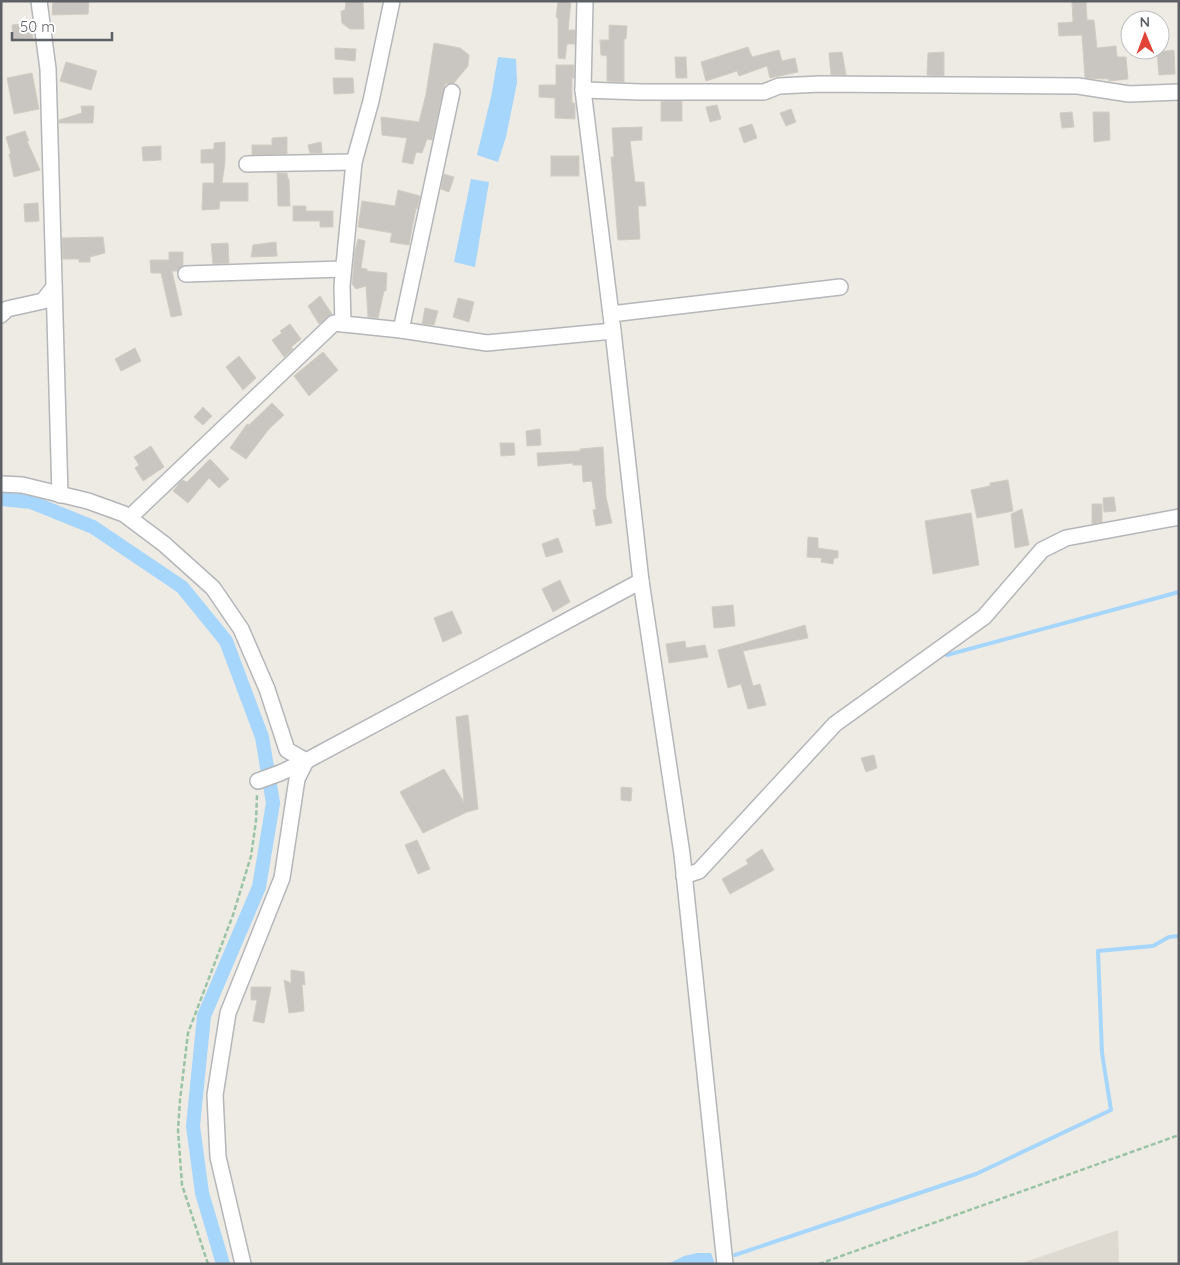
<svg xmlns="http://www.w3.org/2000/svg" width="1180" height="1265" font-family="Quicksand,sans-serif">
	<rect width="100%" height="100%" fill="#eeebe4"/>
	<polygon fill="#dedad2" points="1118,1230 1119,1264 1019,1264"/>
	<g fill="#a6d6fb">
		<polygon points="498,57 516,59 517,83 506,137 498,162 477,155 491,97"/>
		<polygon points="471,179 489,182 475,267 454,262"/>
		<polygon points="697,1253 711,1253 715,1264 668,1264 684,1256"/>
	</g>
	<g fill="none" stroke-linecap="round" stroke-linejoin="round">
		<g stroke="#a6d6fb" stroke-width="4">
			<polyline points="947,655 1179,592"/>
			<polyline points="735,1255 976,1174 1111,1110 1102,1053 1098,951 1153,946 1169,937 1179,936"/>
		</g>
		<polyline stroke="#a6d6fb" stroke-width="14" points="1,499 31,502 93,527 182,587 226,641 262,737 273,803 259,887 204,1016 193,1126 202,1193 223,1264"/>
	</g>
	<g fill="#c9c6c1" stroke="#d2cdc2">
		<polygon points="53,1 89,1 88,14 52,15"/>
		<polygon points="346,1 363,1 364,29 350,29 342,23 341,11 345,10"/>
		<polygon points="558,1 571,1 568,30 575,30 575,44 567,44 565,59 558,58 558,18 556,17"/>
		<polygon points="1072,1 1086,1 1087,20 1094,20 1097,48 1116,46 1117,57 1126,57 1128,79 1109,81 1109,79 1085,78 1082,35 1059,36 1058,23 1073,22"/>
		<polygon points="31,23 33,39 13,41 12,25"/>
		<polygon points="609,25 627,26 626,39 624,39 624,82 607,81 607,56 601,55 600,40 609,40"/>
		<polygon points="434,43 460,48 469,55 468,66 454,83 445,84 432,140 427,139 422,153 416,152 413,164 402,162 407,138 382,135 381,117 419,122 426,94"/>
		<polygon points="748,47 752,57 779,50 782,61 795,58 798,72 770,78 767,66 739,76 737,71 706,81 701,62"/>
		<polygon points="335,48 356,49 355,61 335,59"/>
		<polygon points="1174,50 1175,74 1159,75 1157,52"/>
		<polygon points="842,52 846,75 831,75 829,53"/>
		<polygon points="944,52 944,76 927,75 928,53"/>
		<polygon points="675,57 686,57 687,78 676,78"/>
		<polygon points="66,62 97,71 91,90 60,81"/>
		<polygon points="556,65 574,65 574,78 572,78 572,103 575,103 575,119 555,118 555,98 539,97 539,85 556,85"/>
		<polygon points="32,73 39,109 14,114 7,78"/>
		<polygon points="333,78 353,78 354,93 334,94"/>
		<rect x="661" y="101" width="21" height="20"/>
		<polygon points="717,105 721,119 710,122 706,107"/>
		<polygon points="81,106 94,106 93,123 59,123 59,120 82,113"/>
		<polygon points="791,109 796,122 786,126 780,113"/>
		<polygon points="1072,112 1074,127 1062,128 1060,113"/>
		<polygon points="1093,112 1109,112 1110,140 1094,142"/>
		<polygon points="752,124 757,138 744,143 739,128"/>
		<polygon points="642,127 642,140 630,141 635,182 644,182 646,206 638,206 640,239 618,240 611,157 614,157 612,128"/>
		<polygon points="25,131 29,141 27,141 40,170 14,177 9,154 11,154 6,137"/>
		<polygon points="287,137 287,154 252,155 252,145 272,145 272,138"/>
		<polygon points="225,142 225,162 222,183 248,183 248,201 220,201 219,209 202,210 203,183 214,183 214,163 201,163 201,150 214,149 214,143"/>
		<polygon points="321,142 322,153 310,153 308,145"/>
		<polygon points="161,146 161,160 143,161 142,147"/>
		<rect x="551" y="156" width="28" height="20"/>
		<polygon points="277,173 287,173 288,179 289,179 290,206 278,206"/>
		<polygon points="444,174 454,177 449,192 441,189"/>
		<polygon points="398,190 420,196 417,209 416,208 409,245 390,242 392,233 358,227 362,201 395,206"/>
		<polygon points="38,203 39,221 25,222 24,204"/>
		<polygon points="293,206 306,206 306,211 333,211 333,227 320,227 320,221 293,221"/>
		<polygon points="103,237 105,253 90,257 90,262 79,262 79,259 63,259 62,238"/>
		<polygon points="358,239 365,241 361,268 367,269 367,271 387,273 386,291 384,291 378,318 368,317 366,286 356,289 352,284 355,251"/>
		<polygon points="276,242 277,256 251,257 253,245"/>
		<polygon points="228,243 229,263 213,264 211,244"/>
		<polygon points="169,252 183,252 183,265 177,271 172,271 182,315 171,317 161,273 151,273 150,260 169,260"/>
		<polygon points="320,296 332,314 319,324 308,306"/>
		<polygon points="458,298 474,302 469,322 453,317"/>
		<polygon points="425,308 438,311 434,325 422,324"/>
		<polygon points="290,324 301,339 291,347 293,349 284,357 272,340 282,333 280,331"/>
		<polygon points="135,348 141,361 121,371 115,359"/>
		<polygon points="323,352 338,370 309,396 294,376"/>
		<polygon points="239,356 256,378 243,390 226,367"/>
		<polygon points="272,403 284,415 269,429 246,459 230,448 247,424 249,425"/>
		<polygon points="203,407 212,416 203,425 194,417"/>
		<polygon points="540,429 541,445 527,446 526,431"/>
		<polygon points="500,443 514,443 515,455 501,456"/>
		<polygon points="151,446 164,467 143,481 135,468 139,465 134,457"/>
		<polygon points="603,447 606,497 612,523 596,526 593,510 596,509 592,481 583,482 582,465 573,465 573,463 538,466 537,453 580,451 580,449"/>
		<polygon points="210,459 229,479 219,488 209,478 188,503 173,491 182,480 187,482"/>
		<polygon points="1008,480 1013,511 977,518 971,490 990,486 990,483"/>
		<polygon points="1114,497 1116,511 1104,512 1103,498"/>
		<polygon points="1092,504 1102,504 1102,522 1092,524"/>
		<polygon points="1022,509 1029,545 1015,548 1011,514"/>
		<polygon points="971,513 979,565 933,574 925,521"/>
		<polygon points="808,537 818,538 818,548 838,551 838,558 834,558 833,564 821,562 822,558 807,557"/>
		<polygon points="558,538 563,552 546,557 542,544"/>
		<polygon points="560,580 570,602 553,612 542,589"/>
		<polygon points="733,605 735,626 714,628 712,607"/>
		<polygon points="452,611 462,633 443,642 434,618"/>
		<polygon points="805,625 808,638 743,651 753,686 760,684 766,705 748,709 741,684 728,688 718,650 741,644 742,649 741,644"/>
		<polygon points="685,641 686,648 705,645 708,657 669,663 666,644"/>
		<polygon points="468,715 478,809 467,812 423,833 400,792 444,769 464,802 456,717"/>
		<polygon points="874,755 877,768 866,772 861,758"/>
		<polygon points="621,787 632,788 631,801 621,800"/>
		<polygon points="417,840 430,869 418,874 405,845"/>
		<polygon points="762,849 774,870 730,894 722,879 748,864 746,860"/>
		<polygon points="291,970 304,972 305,985 302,984 304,1011 289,1013 284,980 291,983"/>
		<polygon points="251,987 271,987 264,1023 253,1021 257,1000 251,1000"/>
	</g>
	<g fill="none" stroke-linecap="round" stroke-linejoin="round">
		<g stroke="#b4b6ba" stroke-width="18">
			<g id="minor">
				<polyline points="39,1 48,69 60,495"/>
				<polyline points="585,1 583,90 613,331 641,581 682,854 725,1264"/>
				<polyline points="583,90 642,92 764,92 779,86 820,84 1078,86 1129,94 1179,92"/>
				<polyline points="247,164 354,162"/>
				<polyline points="186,274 343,269"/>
				<polyline points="611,314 840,287"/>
				<polyline points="1,315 7,309 43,301 54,287"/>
				<polyline points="343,324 342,286 354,162 371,101 392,1"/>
				<polyline points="401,330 452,92"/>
				<polyline points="1,484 22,485 88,501 124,514 164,544 213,588 241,629 267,689 287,750 306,761"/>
				<polyline points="130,517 334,323 401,330 487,343 613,331"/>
				<polyline points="258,781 280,773 306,761"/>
				<polyline points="684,876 699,871 835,724 984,617 1042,550 1066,538 1179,517"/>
				<polyline points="243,1264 218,1157 215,1095 228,1013 282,878 297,779 306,761 641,581"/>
			</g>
		</g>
		<g stroke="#99c3a6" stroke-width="2.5" stroke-dasharray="5 2.5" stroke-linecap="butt">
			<polyline points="208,1264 182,1185 178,1130 180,1100 188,1033 233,915 251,856 256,821 257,795"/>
			<polyline points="819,1264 1179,1135"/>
		</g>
		<use href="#minor" stroke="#fff" stroke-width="15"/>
	</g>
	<rect width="1180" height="1265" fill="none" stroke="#5c5f64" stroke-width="5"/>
	<g transform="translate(1145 35) rotate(359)"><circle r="24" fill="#ffffff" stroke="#bebfc1"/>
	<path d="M0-4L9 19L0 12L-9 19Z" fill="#e14336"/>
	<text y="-8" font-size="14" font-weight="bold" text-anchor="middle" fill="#5c5f64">N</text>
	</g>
	<path d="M12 32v8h100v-8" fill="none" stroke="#5c5f64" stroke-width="2.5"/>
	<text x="20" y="32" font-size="15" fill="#5c5f64" stroke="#ffffff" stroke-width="4" paint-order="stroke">50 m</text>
</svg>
